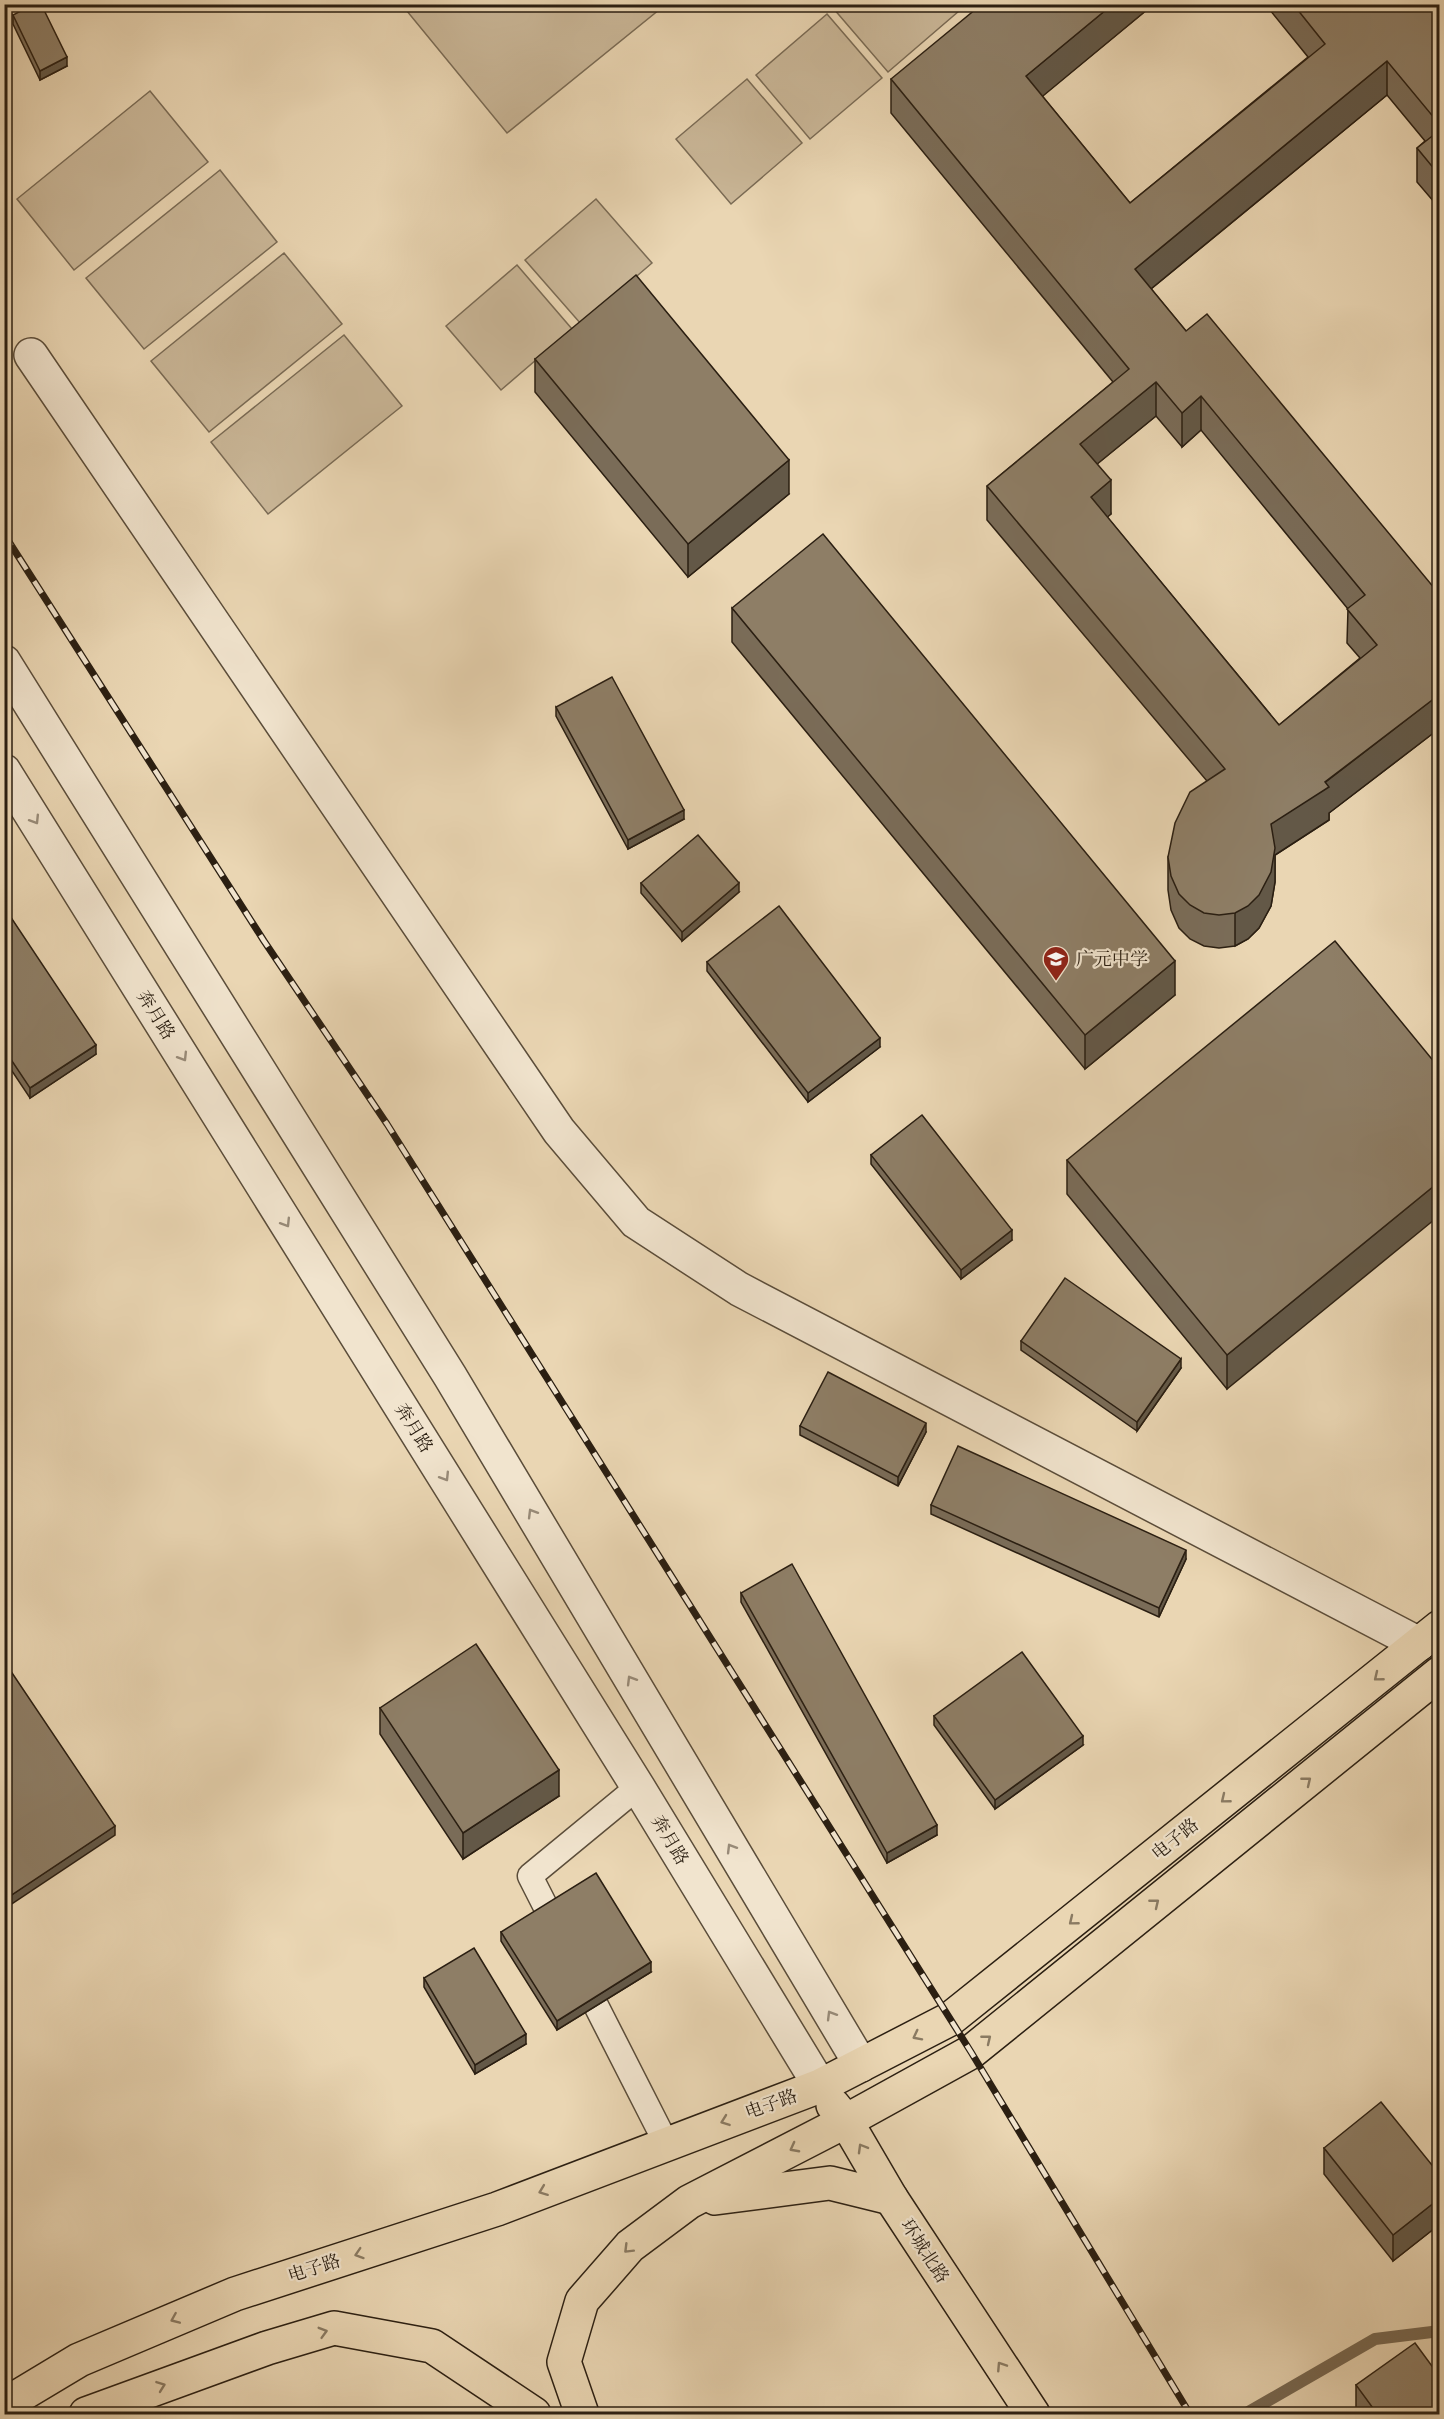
<svg xmlns="http://www.w3.org/2000/svg" width="1444" height="2419" font-family="'Sorts Mill Goudy','Noto Serif SC',serif">
	<rect width="100%" height="100%" fill="#ead6b3"/>
	<filter id="stains"><feTurbulence type="fractalNoise" baseFrequency=".00333" numOctaves="4"/><feColorMatrix values="0 0 0 0 .2 0 0 0 0 .09 0 0 0 0 .02 0 0 0 .5 -.17"/></filter>
	<radialGradient id="worn" r=".72"><stop offset=".6" stop-color="#630" stop-opacity="0"/><stop offset="1" stop-color="#630" stop-opacity=".3"/></radialGradient>
	<g fill="#cab798" stroke="#7a6b55" stroke-width="1.5">
		<polygon points="837,4 953,5 959,11 888,72 833,8"/>
		<polygon points="402,5 665,5 507,133"/>
		<polygon points="827,14 882,78 810,139 756,75"/>
		<polygon points="747,79 802,143 731,204 676,139"/>
		<polygon points="150,91 208,162 74,270 17,199"/>
		<polygon points="220,170 277,242 144,349 86,278"/>
		<polygon points="596,199 652,263 581,324 525,260"/>
		<polygon points="284,253 342,324 209,432 151,361"/>
		<polygon points="517,265 572,329 501,390 446,326"/>
		<polygon points="344,335 402,406 268,514 211,442"/>
	</g>
	<g fill="none" stroke-linecap="round" stroke-linejoin="round">
		<polyline stroke="#776852" stroke-width="12" points="1245,2414 1375,2339 1440,2331"/>
		<g stroke="#5b4d3a" stroke-width="27">
			<g id="service">
				<polyline points="559,1933 530,1876 638,1787"/>
				<polyline points="582,1978 666,2143"/>
			</g>
		</g>
		<g stroke="#5b4d3a" stroke-width="36">
			<polyline id="minor" points="31,355 559,1131 636,1222 739,1289 1419,1644"/>
		</g>
		<g stroke="#5b4d3a" stroke-width="36">
			<g id="tertiary">
				<polyline points="4,662 450,1376 861,2065"/>
				<polyline points="4,771 638,1787 820,2086"/>
			</g>
		</g>
		<g stroke="#2b1f12" stroke-width="36">
			<g id="primary">
				<polyline points="833,2105 846,2121 891,2198 1033,2414"/>
				<polyline points="715,2198 830,2183 891,2198"/>
				<polyline points="4,2405 79,2360 235,2294 497,2209 820,2086 950,2019 1440,1627"/>
				<polyline points="86,2414 267,2348 334,2328 432,2346 534,2414"/>
				<polyline points="582,2414 564,2362 582,2301 630,2246 689,2202 846,2121 971,2052 1440,1673"/>
			</g>
		</g>
		<use href="#service" stroke="#f1e4ce" stroke-width="24"/>
		<use href="#minor" stroke="#f1e4ce" stroke-width="33"/>
		<use href="#tertiary" stroke="#f1e4ce" stroke-width="33"/>
		<use href="#primary" stroke="#ead6b3" stroke-width="33"/>
		<g stroke="#2b1f12" stroke-width="7">
			<polyline id="rail" points="4,534 264,941 387,1124 971,2052 1190,2414"/>
		</g>
		<use href="#rail" stroke="#f1e4ce" stroke-width="4.5" stroke-dasharray="14" stroke-linecap="butt"/>
	</g>
	<g fill="#7a6c58" stroke="#2b1f12" stroke-width="1.5" fill-rule="evenodd">
		<path d="M 1154,4 L 1042,96 L 1130,203 L 1308,57 L 1265,4 L 1440,4 L 1440,209 L 1417,182 L 1417,148 L 1425,141 L 1387,95 L 1151,289 L 1186,331 L 1440,595 L 1440,728 L 1329,813 L 1329,820 L 1275,855 L 1275,882 L 1271,906 L 1259,928 L 1248,939 L 1235,946 L 1219,948 L 1204,946 L 1190,939 L 1179,928 L 1171,910 L 1168,890 L 1168,857 L 1207,781 L 987,520 L 987,486 L 1113,382 L 891,113 L 891,79 ZM 1156,416 L 1182,447 L 1201,430 L 1348,609 L 1347,643 L 1360,658 L 1279,725 L 1107,517 L 1111,514 L 1097,464 Z"/>
		<polygon points="13,15 67,66 40,80 13,24"/>
		<polygon points="535,359 789,494 688,577 535,392"/>
		<polygon points="732,608 1175,995 1085,1069 732,642"/>
		<polygon points="556,707 684,819 628,849 556,716"/>
		<polygon points="641,883 739,892 682,941 641,893"/>
		<polygon points="4,907 96,1054 30,1098 4,1059"/>
		<polygon points="707,962 880,1047 808,1102 707,971"/>
		<polygon points="1440,1069 1227,1389 1067,1194 1067,1160"/>
		<polygon points="871,1155 1012,1240 961,1279 871,1164"/>
		<polygon points="1021,1341 1181,1368 1137,1431 1021,1350"/>
		<polygon points="800,1426 926,1432 898,1486 800,1435"/>
		<polygon points="931,1505 1186,1559 1159,1617 931,1514"/>
		<polygon points="741,1593 937,1835 887,1863 741,1602"/>
		<polygon points="380,1708 559,1796 463,1859 380,1734"/>
		<polygon points="934,1716 1083,1745 995,1809 934,1725"/>
		<polygon points="501,1932 651,1972 557,2030 501,1941"/>
		<polygon points="424,1978 526,2044 475,2074 424,1987"/>
		<polygon points="1324,2148 1440,2175 1440,2224 1393,2261 1324,2174"/>
		<polygon points="1356,2385 1440,2415 1356,2415"/>
	</g>
	<g fill="#635847" stroke="#2b1f12" stroke-width="1.5">
		<polygon points="1113,4 1154,4 1026,110 1026,76"/>
		<polygon points="67,57 67,66 40,80 40,71"/>
		<polygon points="1387,61 1387,95 1135,302 1135,269"/>
		<polygon points="1156,382 1156,416 1080,478 1080,444"/>
		<polygon points="1201,396 1201,430 1182,447 1182,413"/>
		<polygon points="789,460 789,494 688,577 688,544"/>
		<polygon points="1111,480 1111,514 1091,531 1091,497"/>
		<polygon points="1440,694 1440,728 1329,813 1329,820 1275,855 1275,882 1271,906 1259,928 1248,939 1235,946 1235,913 1271,824"/>
		<polygon points="684,810 684,819 628,849 628,840"/>
		<polygon points="739,883 739,892 682,941 682,932"/>
		<polygon points="1175,961 1175,995 1085,1069 1085,1035"/>
		<polygon points="880,1038 880,1047 808,1102 808,1093"/>
		<polygon points="96,1045 96,1054 30,1098 30,1088"/>
		<polygon points="1440,1181 1440,1215 1227,1389 1227,1355"/>
		<polygon points="1012,1230 1012,1240 961,1279 961,1270"/>
		<polygon points="1181,1359 1181,1368 1137,1431 1137,1422"/>
		<polygon points="926,1423 926,1432 898,1486 898,1477"/>
		<polygon points="1186,1550 1186,1559 1159,1617 1159,1608"/>
		<polygon points="1083,1736 1083,1745 995,1809 995,1800"/>
		<polygon points="559,1770 559,1796 463,1859 463,1833"/>
		<polygon points="937,1825 937,1835 887,1863 887,1853"/>
		<polygon points="115,1826 115,1835 4,1909 4,1900"/>
		<polygon points="651,1962 651,1972 557,2030 557,2021"/>
		<polygon points="526,2034 526,2044 475,2074 475,2065"/>
		<polygon points="1440,2198 1440,2224 1393,2261 1393,2235"/>
	</g>
	<g fill="#8e7e66" stroke="#2b1f12" stroke-width="1.5" fill-rule="evenodd">
		<polygon points="34,4 41,4 67,57 40,71 13,15"/>
		<path d="M 982,4 L 1113,4 L 1026,76 L 1130,203 L 1325,44 L 1293,4 L 1440,4 L 1440,125 L 1387,61 L 1135,269 L 1186,331 L 1207,314 L 1440,595 L 1440,694 L 1325,782 L 1329,787 L 1271,824 L 1275,848 L 1271,872 L 1259,895 L 1248,906 L 1235,913 L 1219,915 L 1204,913 L 1190,905 L 1179,894 L 1171,876 L 1168,857 L 1175,823 L 1190,792 L 1225,769 L 987,486 L 1129,369 L 891,79 ZM 1156,382 L 1182,413 L 1201,396 L 1365,595 L 1347,609 L 1377,645 L 1279,725 L 1091,497 L 1111,480 L 1080,444 Z"/>
		<polygon points="1440,130 1440,176 1417,148"/>
		<polygon points="636,275 789,460 688,544 535,359"/>
		<polygon points="823,534 1175,961 1085,1035 732,608"/>
		<polygon points="612,677 684,810 628,840 556,707"/>
		<polygon points="698,835 739,883 682,932 641,883"/>
		<polygon points="779,906 880,1038 808,1093 707,962"/>
		<polygon points="4,907 96,1045 30,1088 4,1049"/>
		<polygon points="1335,941 1440,1069 1440,1181 1227,1355 1067,1160"/>
		<polygon points="922,1115 1012,1230 961,1270 871,1155"/>
		<polygon points="1065,1278 1181,1359 1137,1422 1021,1341"/>
		<polygon points="828,1372 926,1423 898,1477 800,1426"/>
		<polygon points="958,1446 1186,1550 1159,1608 931,1505"/>
		<polygon points="792,1564 937,1825 887,1853 741,1593"/>
		<polygon points="476,1644 559,1770 463,1833 380,1708"/>
		<polygon points="1022,1652 1083,1736 995,1800 934,1716"/>
		<polygon points="4,1661 115,1826 4,1900"/>
		<polygon points="596,1873 651,1962 557,2021 501,1932"/>
		<polygon points="474,1948 526,2034 475,2065 424,1978"/>
		<polygon points="1381,2102 1440,2175 1440,2198 1393,2235 1324,2148"/>
		<polygon points="1415,2343 1440,2377 1440,2415 1378,2415 1356,2385"/>
	</g>
	<defs><path id="oneway-chevron" d="M-2-3.5L2.5 0L-2 3.5" fill="none" stroke-width="1.6" stroke-linecap="round" stroke-linejoin="round" transform="scale(1.5)"/></defs>
	<g stroke="#988b79">
		<use href="#oneway-chevron" transform="translate(35 820) rotate(58)"/>
		<use href="#oneway-chevron" transform="translate(183 1057) rotate(58)"/>
		<use href="#oneway-chevron" transform="translate(286 1223) rotate(58)"/>
		<use href="#oneway-chevron" transform="translate(445 1477) rotate(58)"/>
		<use href="#oneway-chevron" transform="translate(532 1513) rotate(-121)"/>
		<use href="#oneway-chevron" transform="translate(631 1680) rotate(-121)"/>
		<use href="#oneway-chevron" transform="translate(731 1848) rotate(-121)"/>
		<use href="#oneway-chevron" transform="translate(831 2015) rotate(-121)"/>
	</g>
	<g stroke="#8a7a62">
		<use href="#oneway-chevron" transform="translate(1378 1677) rotate(141)"/>
		<use href="#oneway-chevron" transform="translate(1307 1781) rotate(-39)"/>
		<use href="#oneway-chevron" transform="translate(1225 1799) rotate(141)"/>
		<use href="#oneway-chevron" transform="translate(1155 1903) rotate(-39)"/>
		<use href="#oneway-chevron" transform="translate(1073 1921) rotate(141)"/>
		<use href="#oneway-chevron" transform="translate(917 2036) rotate(153)"/>
		<use href="#oneway-chevron" transform="translate(987 2039) rotate(-39)"/>
		<use href="#oneway-chevron" transform="translate(725 2121) rotate(160)"/>
		<use href="#oneway-chevron" transform="translate(794 2148) rotate(152)"/>
		<use href="#oneway-chevron" transform="translate(862 2148) rotate(-120)"/>
		<use href="#oneway-chevron" transform="translate(543 2191) rotate(159)"/>
		<use href="#oneway-chevron" transform="translate(628 2249) rotate(135)"/>
		<use href="#oneway-chevron" transform="translate(359 2254) rotate(162)"/>
		<use href="#oneway-chevron" transform="translate(175 2319) rotate(157)"/>
		<use href="#oneway-chevron" transform="translate(323 2332) rotate(-16)"/>
		<use href="#oneway-chevron" transform="translate(1001 2366) rotate(-123)"/>
		<use href="#oneway-chevron" transform="translate(161 2386) rotate(-20)"/>
	</g>
	<defs>
		<g id="school-pin" transform="scale(1.35)"><path d="M0 17L-7.5 6A9.5 9.5 0 1 1 7.5 6Z" fill="#8f2418" stroke="#f1e4ce"/><path d="M0-5L7-2L0 1L-7-2ZM-4 1L0 2.5L4 1V4Q0 6-4 4Z" fill="#fff"/></g>
	</defs>
	<g fill-rule="evenodd">
		<use href="#school-pin" x="1056" y="959"/>
	</g>
	<g text-anchor="middle" stroke-width="4.5" stroke-linejoin="round" paint-order="stroke">
		<g font-size="18" fill="#2b1f12" stroke="#f1e4ce" text-anchor="start">
			<text x="1076" y="965">广元中学</text>
		</g>
		<g font-size="18" fill="#2b1f12" stroke="#f1e4ce">
			<text transform="translate(156 1015) rotate(58)" y="6">奔月路</text>
			<text transform="translate(414 1428) rotate(58)" y="6">奔月路</text>
			<text transform="translate(1175 1839) rotate(-39)" y="6">电子路</text>
			<text transform="translate(670 1840) rotate(59)" y="6">奔月路</text>
			<text transform="translate(771 2104) rotate(-20)" y="6">电子路</text>
			<text transform="translate(925 2251) rotate(57)" y="6">环城北路</text>
			<text transform="translate(314 2268) rotate(-18)" y="6">电子路</text>
		</g>
	</g>
	<rect width="1444" height="2419" fill="none" stroke="#ead6b3" stroke-width="24"/>
	<rect x="6" y="6" width="1432" height="2407" fill="none" stroke="#2b1f12" stroke-width="3"/>
	<rect x="12" y="12" width="1420" height="2395" fill="none" stroke="#2b1f12" stroke-width="1.5"/>
	<rect width="100%" height="100%" filter="url(#stains)"/>
	<rect width="100%" height="100%" fill="url(#worn)"/>
</svg>
